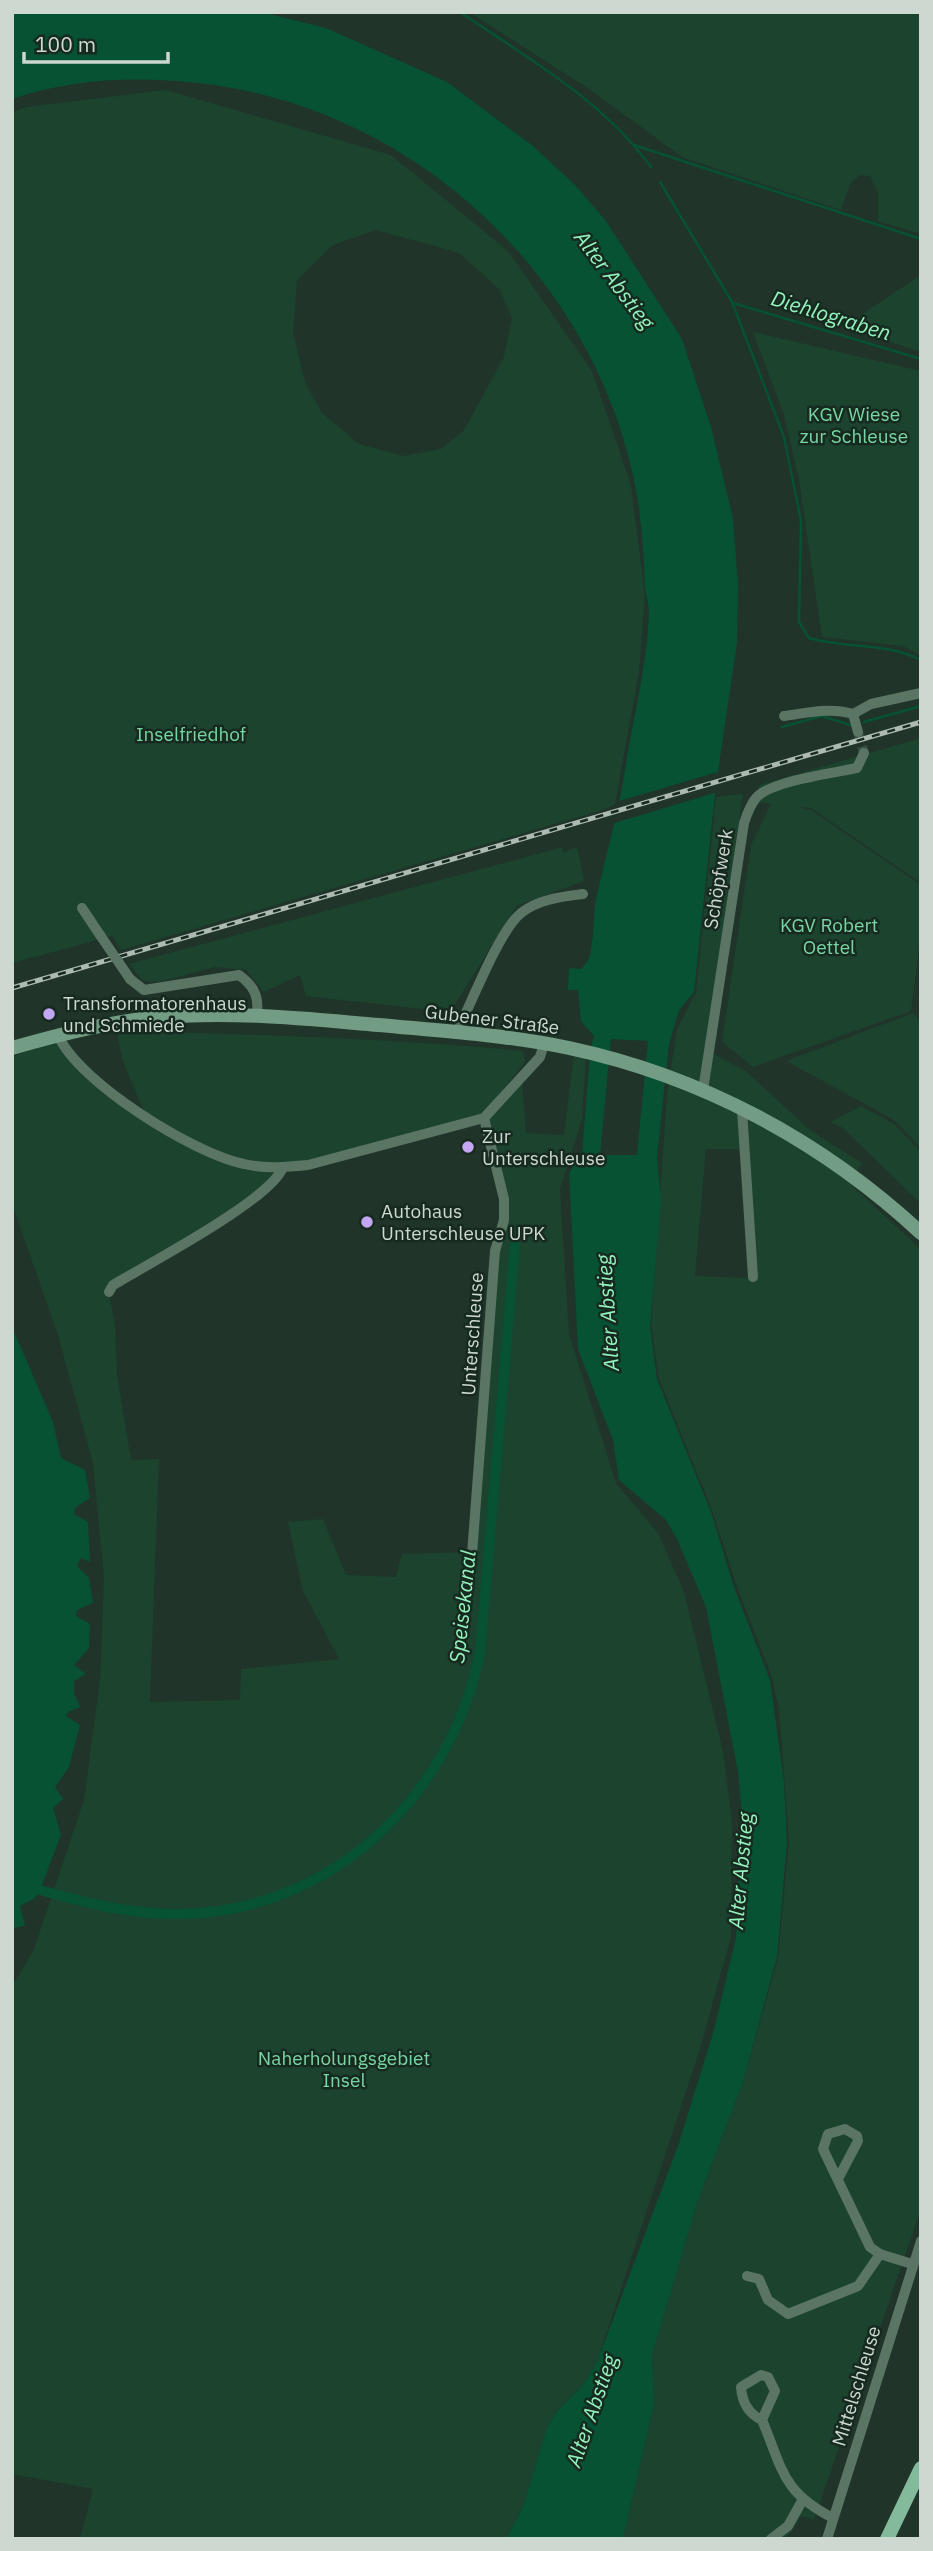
<svg xmlns="http://www.w3.org/2000/svg" width="933" height="2551" font-family="'IBM Plex Sans',sans-serif">
	<rect width="100%" height="100%" fill="#203429"/>
	<g fill="#1b432e" fill-rule="evenodd">
		<polygon points="469,12 921,12 921,234 878,221 878,193 870,176 860,175 850,184 841,210 682,157 592,91"/>
		<path d="M 166,90 L 391,155 L 508,251 L 592,371 L 631,485 L 645,596 L 639,672 L 615,804 L 603,810 L 121,950 L 112,936 L 12,963 L 12,112 L 27,107 ZM 376,230 L 459,253 L 499,289 L 512,318 L 504,357 L 464,430 L 441,449 L 403,456 L 359,444 L 322,413 L 305,382 L 293,333 L 297,280 L 333,245 Z"/>
		<polygon points="921,275 921,352 843,327"/>
		<polygon points="753,332 921,371 921,655 903,646 822,637 799,480 784,415"/>
		<polygon points="921,738 921,883 811,808 796,807 811,810 921,885 921,931 911,1011 753,1067 722,1042 751,845 771,804 759,802 759,785"/>
		<path d="M 743,794 L 705,1049 L 747,1072 L 810,1130 L 862,1163 L 849,1183 L 921,1249 L 921,2209 L 814,2520 L 801,2516 L 791,2533 L 783,2539 L 623,2539 L 654,2404 L 652,2355 L 698,2200 L 743,2082 L 778,1958 L 789,1841 L 779,1708 L 771,1675 L 737,1587 L 712,1510 L 659,1379 L 651,1324 L 667,1094 L 677,1029 L 696,993 L 716,797 ZM 706,1149 L 741,1149 L 750,1278 L 695,1276 Z"/>
		<polygon points="563,847 563,853 577,847 584,881 517,906 450,1012 306,996 300,975 264,992 246,970 215,967 159,982 143,981 129,964"/>
		<polygon points="913,1013 921,1022 921,1148 894,1120 786,1061"/>
		<path d="M 117,1031 C 253,1034 388,1038 523,1051 L 525,1062 L 483,1115 L 317,1160 L 281,1165 L 243,1162 L 208,1149 L 161,1125 L 143,1109 L 122,1059 Z"/>
		<polygon points="56,1040 77,1066 205,1155 281,1170 247,1201 108,1286 115,1327 117,1374 131,1460 159,1459 150,1702 240,1700 241,1669 339,1659 303,1591 288,1522 323,1519 346,1575 396,1577 402,1554 473,1552 496,1253 506,1221 486,1119 522,1079 526,1133 564,1135 574,1053 586,1055 582,1119 560,1189 569,1334 616,1483 658,1533 684,1592 723,1751 732,1822 731,1937 699,2052 597,2362 584,2384 556,2411 548,2427 523,2507 506,2539 80,2539 93,2489 12,2474 12,1987 34,1949 84,1800 100,1680 104,1578 93,1463 58,1335 12,1204 12,1057"/>
		<polygon points="861,1106 894,1124 921,1152 921,1204 843,1128 831,1122"/>
	</g>
	<g fill="#065233" fill-rule="evenodd">
		<path d="M 17,12 L 261,12 L 326,28 L 447,82 L 533,146 L 576,186 L 606,221 L 682,339 L 711,427 L 733,518 L 738,585 L 737,643 L 716,785 L 694,992 L 679,1010 L 669,1044 L 657,1157 L 661,1201 L 650,1327 L 657,1379 L 711,1512 L 734,1587 L 770,1680 L 784,1782 L 787,1843 L 777,1957 L 743,2082 L 698,2200 L 652,2355 L 654,2404 L 623,2539 L 506,2539 L 523,2507 L 547,2428 L 556,2412 L 584,2384 L 597,2362 L 678,2146 L 714,2030 L 736,1938 L 742,1814 L 738,1772 L 706,1607 L 677,1539 L 666,1520 L 619,1480 L 613,1440 L 578,1349 L 569,1173 L 582,1154 L 590,1054 L 594,1036 L 581,1021 L 578,990 L 568,990 L 569,968 L 581,969 C 584,966 588,961 589,958 C 594,944 593,916 596,899 C 605,858 617,818 624,776 C 632,723 647,667 649,613 C 649,604 646,595 645,587 C 644,556 642,526 637,495 C 597,271 402,95 175,81 C 119,77 66,81 12,99 L 12,14 ZM 611,1039 L 648,1041 L 637,1155 L 600,1155 Z"/>
		<polygon points="12,1327 53,1422 61,1458 85,1470 90,1498 75,1508 74,1514 88,1522 90,1562 81,1558 77,1566 89,1578 93,1603 77,1610 76,1616 90,1624 89,1648 74,1665 86,1674 74,1681 74,1693 80,1707 68,1712 66,1716 80,1725 69,1767 55,1787 63,1799 53,1808 61,1835 40,1890 35,1898 20,1906 25,1926 12,1928"/>
	</g>
	<polygon fill="#203429" points="721,771 718,792 611,824 616,802"/>
	<g fill="none" stroke-linecap="round" stroke-linejoin="round">
		<g stroke="#065233" stroke-width="2.5">
			<path d="M 460,12 C 529,59 601,99 651,167"/>
			<polyline points="634,145 921,239"/>
			<path d="M 660,182 L 732,302 L 784,437 L 801,521 L 799,622 L 809,638 C 848,649 885,642 921,660"/>
			<polyline points="733,303 921,359"/>
			<polyline points="864,722 921,706"/>
			<polyline points="782,727 822,716 850,725"/>
		</g>
		<path stroke="#065233" stroke-width="10" d="M 40,1890 C 86,1903 132,1915 181,1914 C 332,1911 451,1797 480,1653 L 515,1245"/>
		<polyline stroke="#3a4d42" stroke-width="10" stroke-dasharray="10 5" stroke-linecap="butt" points="858,732 864,753"/>
		<g stroke="#5b7565" stroke-width="10">
			<polyline points="853,714 871,704 921,693"/>
			<path d="M 784,716 C 808,713 829,707 853,714 L 858,732"/>
			<polyline points="82,908 100,935"/>
			<path d="M 130,979 L 144,990 L 239,975 C 254,986 259,996 257,1014"/>
			<path d="M 457,1032 C 471,1004 499,931 521,913 C 539,899 561,897 583,894"/>
			<path d="M 58,1035 C 78,1082 194,1154 244,1164 C 265,1169 287,1167 308,1165 L 484,1118"/>
			<path d="M 703,1090 L 744,823 C 747,814 750,805 756,798 C 770,781 834,773 857,768 L 864,753"/>
			<polyline points="742,1110 753,1277"/>
			<path d="M 109,1292 L 113,1285 C 148,1264 272,1199 283,1167"/>
			<polyline points="472,1554 495,1251 504,1220 504,1199 484,1118 540,1057 544,1044"/>
			<polyline points="839,2177 858,2141 857,2136 845,2129 828,2134 823,2149 870,2247 880,2254 912,2264"/>
			<polyline points="747,2276 759,2279 768,2300 788,2314 858,2286 880,2254"/>
			<path d="M 762,2420 L 775,2391 L 768,2377 L 761,2375 L 741,2387 C 742,2402 749,2414 762,2420 C 783,2470 782,2492 833,2518"/>
			<polyline points="771,2539 788,2526 802,2501"/>
			<polyline points="827,2539 921,2241"/>
		</g>
		<path stroke="#729c84" stroke-width="14" d="M 12,1048 C 61,1034 112,1021 163,1017 C 235,1011 307,1019 379,1025 C 443,1031 507,1035 569,1048 C 701,1076 822,1141 921,1233"/>
		<polyline stroke="#83ba9b" stroke-width="14" points="887,2539 921,2468"/>
		<g stroke="#acbab1" stroke-width="5">
			<polyline id="rail" points="12,988 921,722"/>
		</g>
		<use href="#rail" stroke="#172a1f" stroke-width="2.5" stroke-dasharray="8" stroke-linecap="butt"/>
		<polyline stroke="#5b7565" stroke-width="10" points="100,935 130,979"/>
	</g>
	<g fill="#c3a7f2" stroke="#172a1f" stroke-width="2.5">
		<circle cx="49" cy="1014" r="7"/>
		<circle cx="468" cy="1147" r="7"/>
		<circle cx="367" cy="1222" r="7"/>
	</g>
	<g text-anchor="middle" stroke-width="5" stroke-linejoin="round" paint-order="stroke">
		<g font-size="19" fill="#77d6a3" stroke="#172a1f">
			<text x="854" y="421">KGV Wiese<tspan x="854" dy="22">zur Schleuse</tspan></text>
			<text x="191" y="741">Inselfriedhof</text>
			<text x="829" y="932">KGV Robert<tspan x="829" dy="22">Oettel</tspan></text>
			<text x="344" y="2065">Naherholungsgebiet<tspan x="344" dy="22">Insel</tspan></text>
		</g>
		<g font-size="19" fill="#ccd8d0" stroke="#172a1f">
			<text transform="translate(718 879) rotate(-81)" y="7">Schöpfwerk</text>
			<text transform="translate(492 1019) rotate(7)" y="7">Gubener Straße</text>
			<text transform="translate(472 1334) rotate(-86)" y="7">Unterschleuse</text>
			<text transform="translate(856 2386) rotate(-73)" y="7">Mittelschleuse</text>
		</g>
		<g font-size="19" fill="#ccd8d0" stroke="#172a1f" text-anchor="start">
			<text x="63" y="1010">Transformatorenhaus<tspan x="63" dy="22">und Schmiede</tspan></text>
			<text x="482" y="1143">Zur<tspan x="482" dy="22">Unterschleuse</tspan></text>
			<text x="381" y="1218">Autohaus<tspan x="381" dy="22">Unterschleuse UPK</tspan></text>
		</g>
		<g font-size="21" font-style="italic" fill="#94f3bf" stroke="#172a1f">
			<text transform="translate(614 280) rotate(53)" y="7">Alter Abstieg</text>
			<text transform="translate(831 316) rotate(17)" y="7">Diehlograben</text>
			<text transform="translate(608 1313) rotate(-94)" y="7">Alter Abstieg</text>
			<text transform="translate(463 1607) rotate(-84)" y="7">Speisekanal</text>
			<text transform="translate(741 1871) rotate(-85)" y="7">Alter Abstieg</text>
			<text transform="translate(592 2411) rotate(-71)" y="7">Alter Abstieg</text>
		</g>
	</g>
	<rect width="933" height="2551" fill="none" stroke="#ccd8d0" stroke-width="28"/>
	<path d="M24 52v10h144v-10" fill="none" stroke="#ccd8d0" stroke-width="3.5"/>
	<text x="35" y="52" font-size="21" fill="#ccd8d0" stroke="#172a1f" stroke-width="5" paint-order="stroke">100 m</text>
</svg>
